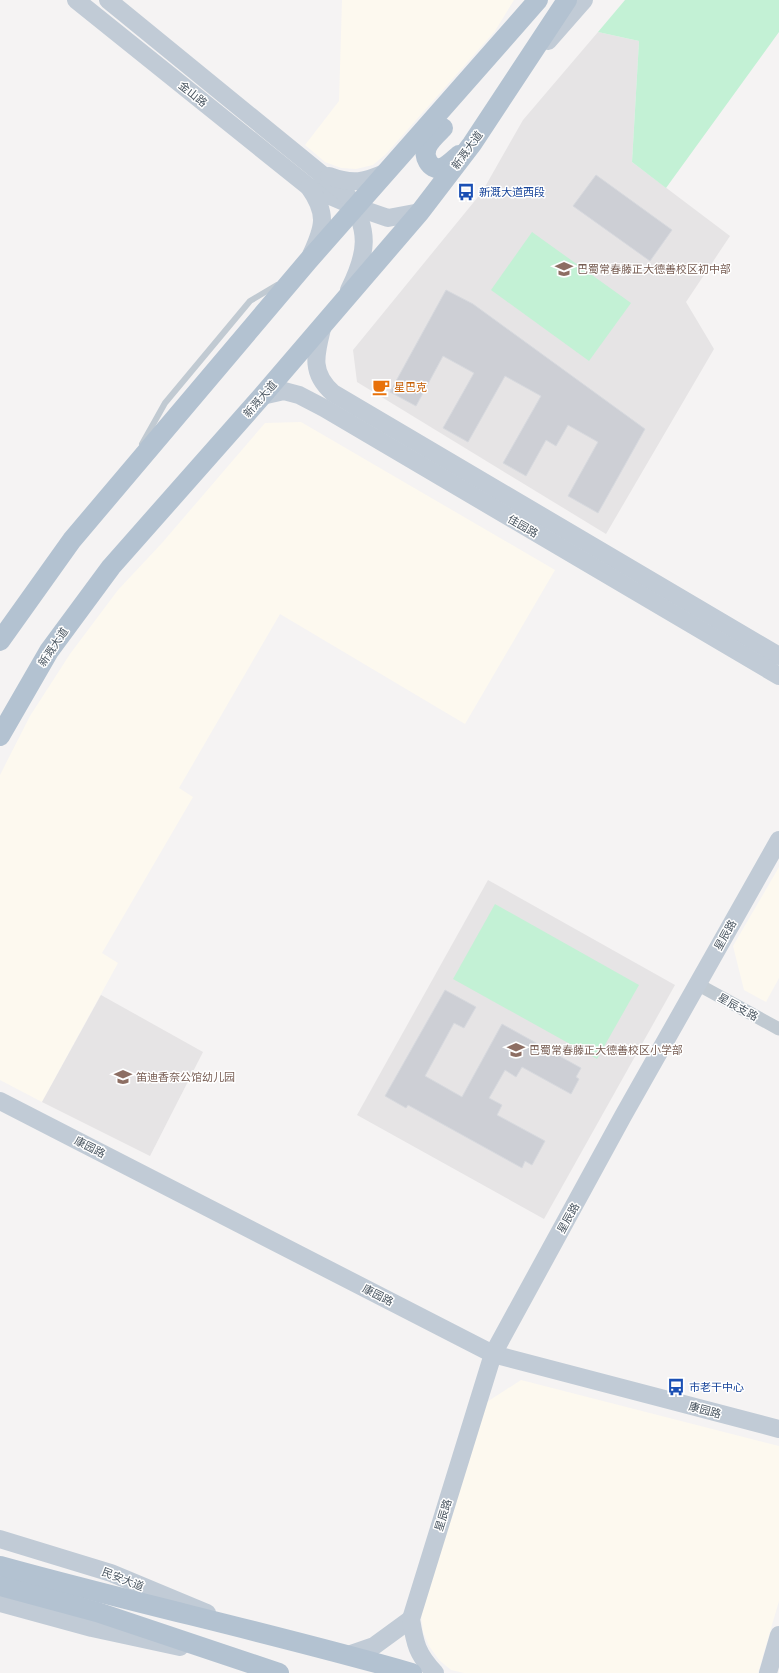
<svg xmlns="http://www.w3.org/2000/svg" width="779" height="1673" font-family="'Sofia Sans Condensed','Noto Sans SC',sans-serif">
	<rect width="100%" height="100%" fill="#f5f3f3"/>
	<g fill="#fdf9ef">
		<polygon points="342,0 514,0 495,31 386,154 373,165 356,169 341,168 325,162 305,145 339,101"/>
		<polygon points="301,422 555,570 465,724 280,614 179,788 193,797 102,953 118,963 42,1102 0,1080 0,775 30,716 70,654 118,590 162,543 265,423"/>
		<polygon points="779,867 779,978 766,1002 744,990 733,946"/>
		<polygon points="521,1380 779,1446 779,1601 758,1673 464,1673 451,1670 439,1660 429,1646 423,1632 421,1614 487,1402"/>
	</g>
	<g fill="#e6e4e5">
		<polygon points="598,32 639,41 632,162 730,236 686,302 714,349 606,534 357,382 353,350 482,192 523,120"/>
		<polygon points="488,880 675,985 544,1219 357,1115"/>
		<polygon points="101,995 203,1052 150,1156 42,1102"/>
	</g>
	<g fill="#c3f1d5">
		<polygon points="625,0 779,0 779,32 666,188 632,162 639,41 598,32"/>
		<polygon points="532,232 631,303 589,361 491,290"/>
		<polygon points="495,904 639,985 597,1059 453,979"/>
	</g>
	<g fill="#cdcfd5" stroke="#d7d9de">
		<polygon points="596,175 672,230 650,261 573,206"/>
		<polygon points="446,290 473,304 645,429 598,513 568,496 598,442 568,425 556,446 546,440 526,476 503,463 541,396 505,376 468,442 443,428 474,373 443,356 416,406 390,392"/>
		<polygon points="445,990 476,1007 464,1028 454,1023 425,1076 462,1097 502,1024 581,1068 576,1077 579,1079 571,1094 522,1067 516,1077 505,1070 489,1098 502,1105 497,1115 545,1141 532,1165 525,1161 522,1168 408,1105 406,1108 385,1096"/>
	</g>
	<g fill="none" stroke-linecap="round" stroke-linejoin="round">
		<polyline stroke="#c1cad2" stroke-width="6" points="142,444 165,403 250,301 277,285"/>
		<polyline stroke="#c1cad2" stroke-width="13" points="697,984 779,1029"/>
		<g stroke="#c1cbd6" stroke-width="18">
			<polyline points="76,0 309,187 356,207 388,218 420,212"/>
			<path d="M 108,0 L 347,195 C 371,230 367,254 349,290"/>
			<polyline points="548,41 584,0"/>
			<path d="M 329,176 C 353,185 365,182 387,172"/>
			<path d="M 309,187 C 328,214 324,227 311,255"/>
			<path d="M 323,325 C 316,353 309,372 333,393 L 779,656"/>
			<polyline points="262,396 284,391 299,395 324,408 779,676"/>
			<polyline points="0,1101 493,1354 779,1429"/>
			<polyline points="0,1539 111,1573 207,1613"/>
			<polyline points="0,1603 92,1628 180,1647"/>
			<polyline points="348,1655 374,1646 411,1619"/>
			<path d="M 435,1673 C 417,1654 415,1644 411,1619 L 493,1354 L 623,1116 L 779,840"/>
			<polyline points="768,1673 779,1635"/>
		</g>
		<g stroke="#b3c2d1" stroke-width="20">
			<path d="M 443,128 C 438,133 430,140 427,147 C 423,156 429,170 441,168 C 448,166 454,159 459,155"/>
			<polyline points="0,641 72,540 308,261 538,0"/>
			<polyline points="0,736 49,651 111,567 262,396 420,212 472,144 567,0"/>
			<path d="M 0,1566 C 137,1604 276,1634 412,1673"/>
			<polyline points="0,1586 97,1612 279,1673"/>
		</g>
	</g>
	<defs>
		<g id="bus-bare" transform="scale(1.38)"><path d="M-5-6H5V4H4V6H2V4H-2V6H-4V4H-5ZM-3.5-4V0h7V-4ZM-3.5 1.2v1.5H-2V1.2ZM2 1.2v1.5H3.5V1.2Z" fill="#1a4fb4" stroke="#fff" stroke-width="2.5" paint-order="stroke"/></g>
		<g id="school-bare" transform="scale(1.38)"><path d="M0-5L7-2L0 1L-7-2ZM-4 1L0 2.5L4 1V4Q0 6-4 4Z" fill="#8d6e63" stroke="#fff" stroke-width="2.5" paint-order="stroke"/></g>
		<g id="cafe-bare" transform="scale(1.38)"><path d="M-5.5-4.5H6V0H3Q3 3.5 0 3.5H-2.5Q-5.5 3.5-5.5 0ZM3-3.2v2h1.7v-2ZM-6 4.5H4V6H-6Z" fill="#e8710a" stroke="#fff" stroke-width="2.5" paint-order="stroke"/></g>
	</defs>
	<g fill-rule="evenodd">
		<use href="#bus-bare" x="466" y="192"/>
		<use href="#school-bare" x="564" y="269"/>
		<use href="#cafe-bare" x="381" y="387"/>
		<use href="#school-bare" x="516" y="1050"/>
		<use href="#school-bare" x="123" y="1077"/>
		<use href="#bus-bare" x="676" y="1387"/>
	</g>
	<g text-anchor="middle" stroke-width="3" stroke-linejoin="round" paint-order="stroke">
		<g font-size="11" fill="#4a5661" stroke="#fff">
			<text transform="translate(193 94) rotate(39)" y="4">金山路</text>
			<text transform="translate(467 150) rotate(-54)" y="4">新溉大道</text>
			<text transform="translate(260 399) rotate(-49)" y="4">新溉大道</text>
			<text transform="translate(523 526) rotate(30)" y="4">佳园路</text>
			<text transform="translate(53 647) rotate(-56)" y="4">新溉大道</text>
			<text transform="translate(725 935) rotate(-61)" y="4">星辰路</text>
			<text transform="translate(738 1007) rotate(29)" y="4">星辰支路</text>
			<text transform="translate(90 1147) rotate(27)" y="4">康园路</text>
			<text transform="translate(568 1218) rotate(-61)" y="4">星辰路</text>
			<text transform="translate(378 1295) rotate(27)" y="4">康园路</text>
			<text transform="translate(705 1410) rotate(15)" y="4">康园路</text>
			<text transform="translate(443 1515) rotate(-73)" y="4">星辰路</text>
			<text transform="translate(123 1579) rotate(21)" y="4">民安大道</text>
		</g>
		<g font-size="11" fill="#164399" stroke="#fff" text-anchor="start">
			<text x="479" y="196">新溉大道西段</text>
			<text x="689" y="1391">市老干中心</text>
		</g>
		<g font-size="11" fill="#785e54" stroke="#fff" text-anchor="start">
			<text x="577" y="273">巴蜀常春藤正大德善校区初中部</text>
			<text x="529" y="1054">巴蜀常春藤正大德善校区小学部</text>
			<text x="136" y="1081">笛迪香奈公馆幼儿园</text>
		</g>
		<g font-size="11" fill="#c56008" stroke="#fff" text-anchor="start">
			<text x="394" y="391">星巴克</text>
		</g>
	</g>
</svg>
